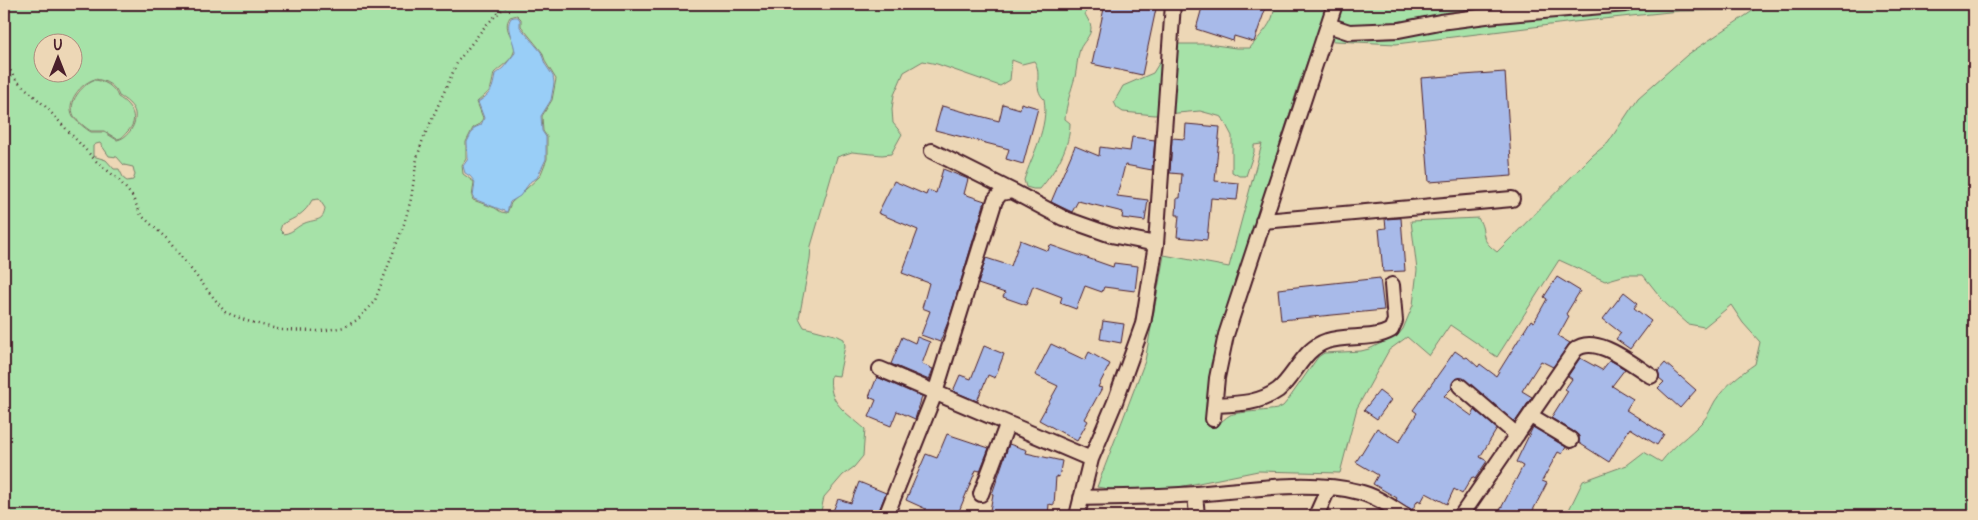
<svg xmlns="http://www.w3.org/2000/svg" width="1978" height="520" viewBox="0 0 1978 520" font-family="Pangolin,sans-serif">
	<rect width="100%" height="100%" fill="#edd7b6"/>
	<filter id="ink" filterUnits="userSpaceOnUse"><feTurbulence type="fractalNoise" baseFrequency=".02" numOctaves="2"/><feDisplacementMap in="SourceGraphic" scale="10" xChannelSelector="R" yChannelSelector="G"/><feConvolveMatrix kernelMatrix="1 2 1 2 8 2 1 2 1" color-interpolation-filters="sRGB"/></filter>
	<g filter="url(#ink)">
		<!-- green -->
		<path fill="#a6e2a8" stroke="#78806a" fill-rule="evenodd" d="M4,4h1085l-4,10c2,4 6,10 6,14 0,8 -8,14 -11,21 -3,9 -3,19 -5,28 -4,14 -9,28 -10,42l5,4c0,24 -14,47 -30,66h-7l-7,-2 -2,-7c8,-25 25,-53 20,-81 -12,-11 -1,-26 -10,-38l-12,3 -10,-4 -2,20 -10,6 -63,-22 -14,-3 -19,11 -10,23 -2,14 1,14 9,11 -11,20 -9,1 -30,-3 -15,5 -26,89 -1,14 -11,58 5,9 34,9 6,3 1,7 -6,30 -8,-1c-4,28 15,37 34,54l-2,27 -9,11 -11,8 -19,22 -4,19h-816zM517,15l4,4v7l21,26 4,11 10,16 -4,21 -10,16 1,15 4,6v22l-7,17 -29,27 -4,10 -6,-1 -6,-4 -22,-8 -1,-3 2,-15 -11,-8 -1,-9 4,-6v-17l7,-14 7,-4 3,-6 -6,-16c15,-13 13,-9 17,-29 6,-6 17,-12 20,-21 3,-13 -13,-22 -4,-35zM42,42h30v30h-30zM95,79c10,1 21,7 24,17 6,3 15,10 16,17 2,11 -7,25 -18,27l-13,-8h-13c-4,-2 -16,-12 -18,-15 -8,-15 8,-34 22,-38zM100,143l9,13 8,1 7,8 9,2 2,8 -2,5 -6,1 -3,-2 -5,-10h-5l-8,-9 -13,-4v-10l3,-2zM319,199l6,9c-1,14 -10,11 -20,15 -8,3 -11,9 -21,11l-4,-4 2,-6c13,-6 23,-10 30,-24z
			M1273,4h701v512h-408l17,-35 44,-16 17,-13 17,10c12,-16 28,-26 42,-41 5,-5 8,-13 12,-20 9,-14 25,-27 40,-37l5,-22 -17,-19 -12,-18 -27,22 -16,-3 -22,-20 -23,-29h-17l-21,6 -46,-21 -62,97 -47,-32 -21,31 -22,-19 -18,13 -32,58 -17,65 -82,-2 -84,17 -19,2h-40l-18,-3 48,-126 19,-106 65,12 33,-123 -8,1v7l-8,24h-7l-7,-4v-36l-10,-19 -22,-6 -45,4 -32,-3 -6,-4 -3,-6 9,-16 30,-13 8,-13 18,-16h29l28,4h14c9,-12 28,-28 23,-44zM1754,10l-67,45 -49,43 -30,45 -15,12 -96,97c-20,-15 -9,-18 -19,-34l-67,3 6,49 -4,35 -10,24 -5,6 -29,14 -8,2 -37,2 -6,4 -30,43 -5,6 -6,3c-9,2 -41,3 -47,6 -11,7 -10,12 -24,9l5,-61 88,-279 16,-44 81,4 178,-22 105,-11z
			M93,80c11,0 22,7 25,17 14,8 22,23 9,35 -4,4 -4,6 -10,7l-13,-8h-13c-4,-2 -16,-12 -17,-15 -7,-14 8,-30 19,-36z"/>
		<!-- water -->
		<path fill="#99cef7" stroke="#7988a5" d="M514,17h4l2,3v7l21,25 4,12 8,12 1,7 -3,17 -10,16 1,15 4,6v22l-9,19 -6,3 -11,15 -10,6 -3,10 -33,-13 -1,-2 2,-15 -5,-6 -5,-3 -2,-7 5,-7 -1,-17 7,-14 7,-3 3,-7 -6,-16c13,-8 15,-13 17,-28l8,-6 12,-15c0,-12 -11,-24 -4,-35z"/>
		<!-- building -->
		<path fill="#a8bae9" stroke="#4a1f2b" d="M1105,4h52l-15,71 -50,-11z
			M1203,4h53l10,3 -12,35 -20,-6 -1,5 -37,-12z
			M1505,72l7,104 -83,6 -8,-104z
			M1021,103l17,5 -15,56 -17,-5 3,-10 -74,-19 7,-24 57,15 4,-17 17,5z
			M1186,124l34,3 -5,54 24,2 -2,17 -26,-2 -4,42 -30,-3 2,-22h-3l1,-17h3l2,-24 -12,-1 2,-35 13,1z
			M1132,137l23,3 -3,30 -27,-5 -8,31 31,4 -3,21 -23,-3 1,-6 -45,-11 -6,11 -21,-10 24,-56 24,10 1,-9 30,4z
			M943,169l25,10 -4,15 21,7 -35,116 -10,25 -19,-7 9,-24 -8,-3 7,-25 -27,-10 16,-43 -40,-17 16,-32 32,14 2,-5 8,3z
			M1401,218l4,53 -22,1 -4,-43 7,-1 -1,-9z
			M1020,240l28,11 2,-6 63,22 1,-4 24,3 -3,25 -31,-4 -2,5 -17,-6 -9,23 -16,-6 2,-6 -29,-11 -7,19 -23,-8 2,-4 -27,-9 8,-26 25,8z
			M1557,277l23,14 -14,23 3,2 -11,20 12,7 -17,24 -12,-6 -19,30 10,6 -17,25 -53,-44 -8,2 -2,8 -8,8 28,20 3,-6 22,19 -17,28 7,4 -12,18 -3,-2 -10,17 -8,-5 -7,15 -21,-11 -5,9 -3,-2 -6,10 -16,-10 1,-2 -24,-14 5,-9 -22,-13 21,-34 22,14 18,-29 -4,-3 42,-59 10,7 2,-1 11,10 2,-3 16,12 35,-56 3,2 13,-23 -3,-2z
			M1380,278l4,32 -103,10 -3,-31z
			M1624,292l14,11 -4,5 17,13 -21,28 -14,-10 5,-6 -18,-14z
			M1103,321l21,3 -3,19 -21,-4z
			M902,337l13,6 2,-6 13,5 -8,22 11,5 -4,11 -38,-16z
			M1051,344l34,16 4,-8 21,12 -12,23 4,1 -17,31 3,2 -11,20 -38,-21 19,-34 -23,-11z
			M984,346l20,8 -9,24 -7,-3 -11,26 -24,-10 7,-16 11,4z
			M1580,358l22,12 8,-10 15,9 -13,17 21,13 -7,11 38,24 -7,11 -27,-17 -21,34 -30,-19v-7l-3,-3 -25,-15 17,-27 -3,-2 7,-10 -4,-3z
			M1665,363l31,27 -16,18 -22,-20 6,-6 -5,-4 -1,-7z
			M877,377l45,20 -7,22 -18,-8 -6,15 -22,-9 7,-17 -7,-3z
			M1379,391l12,9 -14,19 -13,-9z
			M1533,427l33,20 -4,7 -4,-2 -16,29 5,2 -17,33h-33l26,-50 -7,-4z
			M947,434l42,14 -9,23 -4,-1 -19,46h-33l2,-7 -20,-9 20,-46 11,4z
			M1009,444l18,6 -1,3 36,8 -3,16 -3,-1 -2,29 -5,-1 -1,12h-59l4,-22h-1z
			M859,482l27,11 -9,23h-46l7,-17 13,4z"/>
		<g fill="none" stroke-linecap="round" stroke-linejoin="round">
			<defs>
				<path id="minor" d="M1328,25l21,7 50,-2 41,-8 46,-6 140,-12
					M932,151l80,40
					M1263,221l249,-22
					M880,369l211,90
					M1460,386l57,49
					M1215,405c22,-1 44,-1 63,-15 17,-14 26,-42 49,-49 20,-7 45,0 64,-11l4,-9 -3,-36
					M1531,416l40,24
					M1213,419l4,-41 9,-43 109,-331
					M981,494l26,-69
					M1195,494l2,22
					M1081,498c38,-1 77,-1 115,-4 50,-4 113,-15 163,-2 17,4 32,15 47,24
					M886,516l49,-123 60,-193 6,-7 11,-2 51,27 48,17 45,9
					M1077,516l14,-57 24,-57 28,-78 13,-80 17,-240
					M1316,516l13,-29
					M1461,516l114,-166c20,-17 57,14 76,26"/>
			</defs>
			<!-- minor casing -->
			<use href="#minor" stroke="#4a1f2b" stroke-width="18"/>
			<!-- path -->
			<path stroke="#4a1f2b" stroke-width="2.5" stroke-dasharray="1 4" stroke-linecap="butt" d="M4,57l10,21 30,27 52,56 23,19 13,16 9,19 26,24 58,73 22,9 34,9 40,1 24,-4 12,-7 17,-17 30,-79 7,-25 6,-41 6,-19 35,-78 28,-36 22,-21"/>
			<!-- minor -->
			<use href="#minor" stroke="#edd7b6" stroke-width="14"/>
		</g>
	</g>
	<!-- margin -->
	<rect width="1978" height="520" fill="none" stroke="#edd7b6" stroke-width="20"/>
	<rect x="10" y="10" width="1958" height="500" fill="none" stroke="#4a1f2b" stroke-width="2" filter="url(#ink)"/>
	<!-- north arrow -->
	<g transform="translate(58 58)"><circle r="24" fill="#edd7b6" stroke="#ac8d7e"/>
	<path d="M0-4L9 19L0 12L-9 19Z" fill="#4a1f2b"/>
	<text y="-8" font-size="14" font-weight="bold" text-anchor="middle" fill="#4a1f2b">U</text>
	</g>
</svg>
